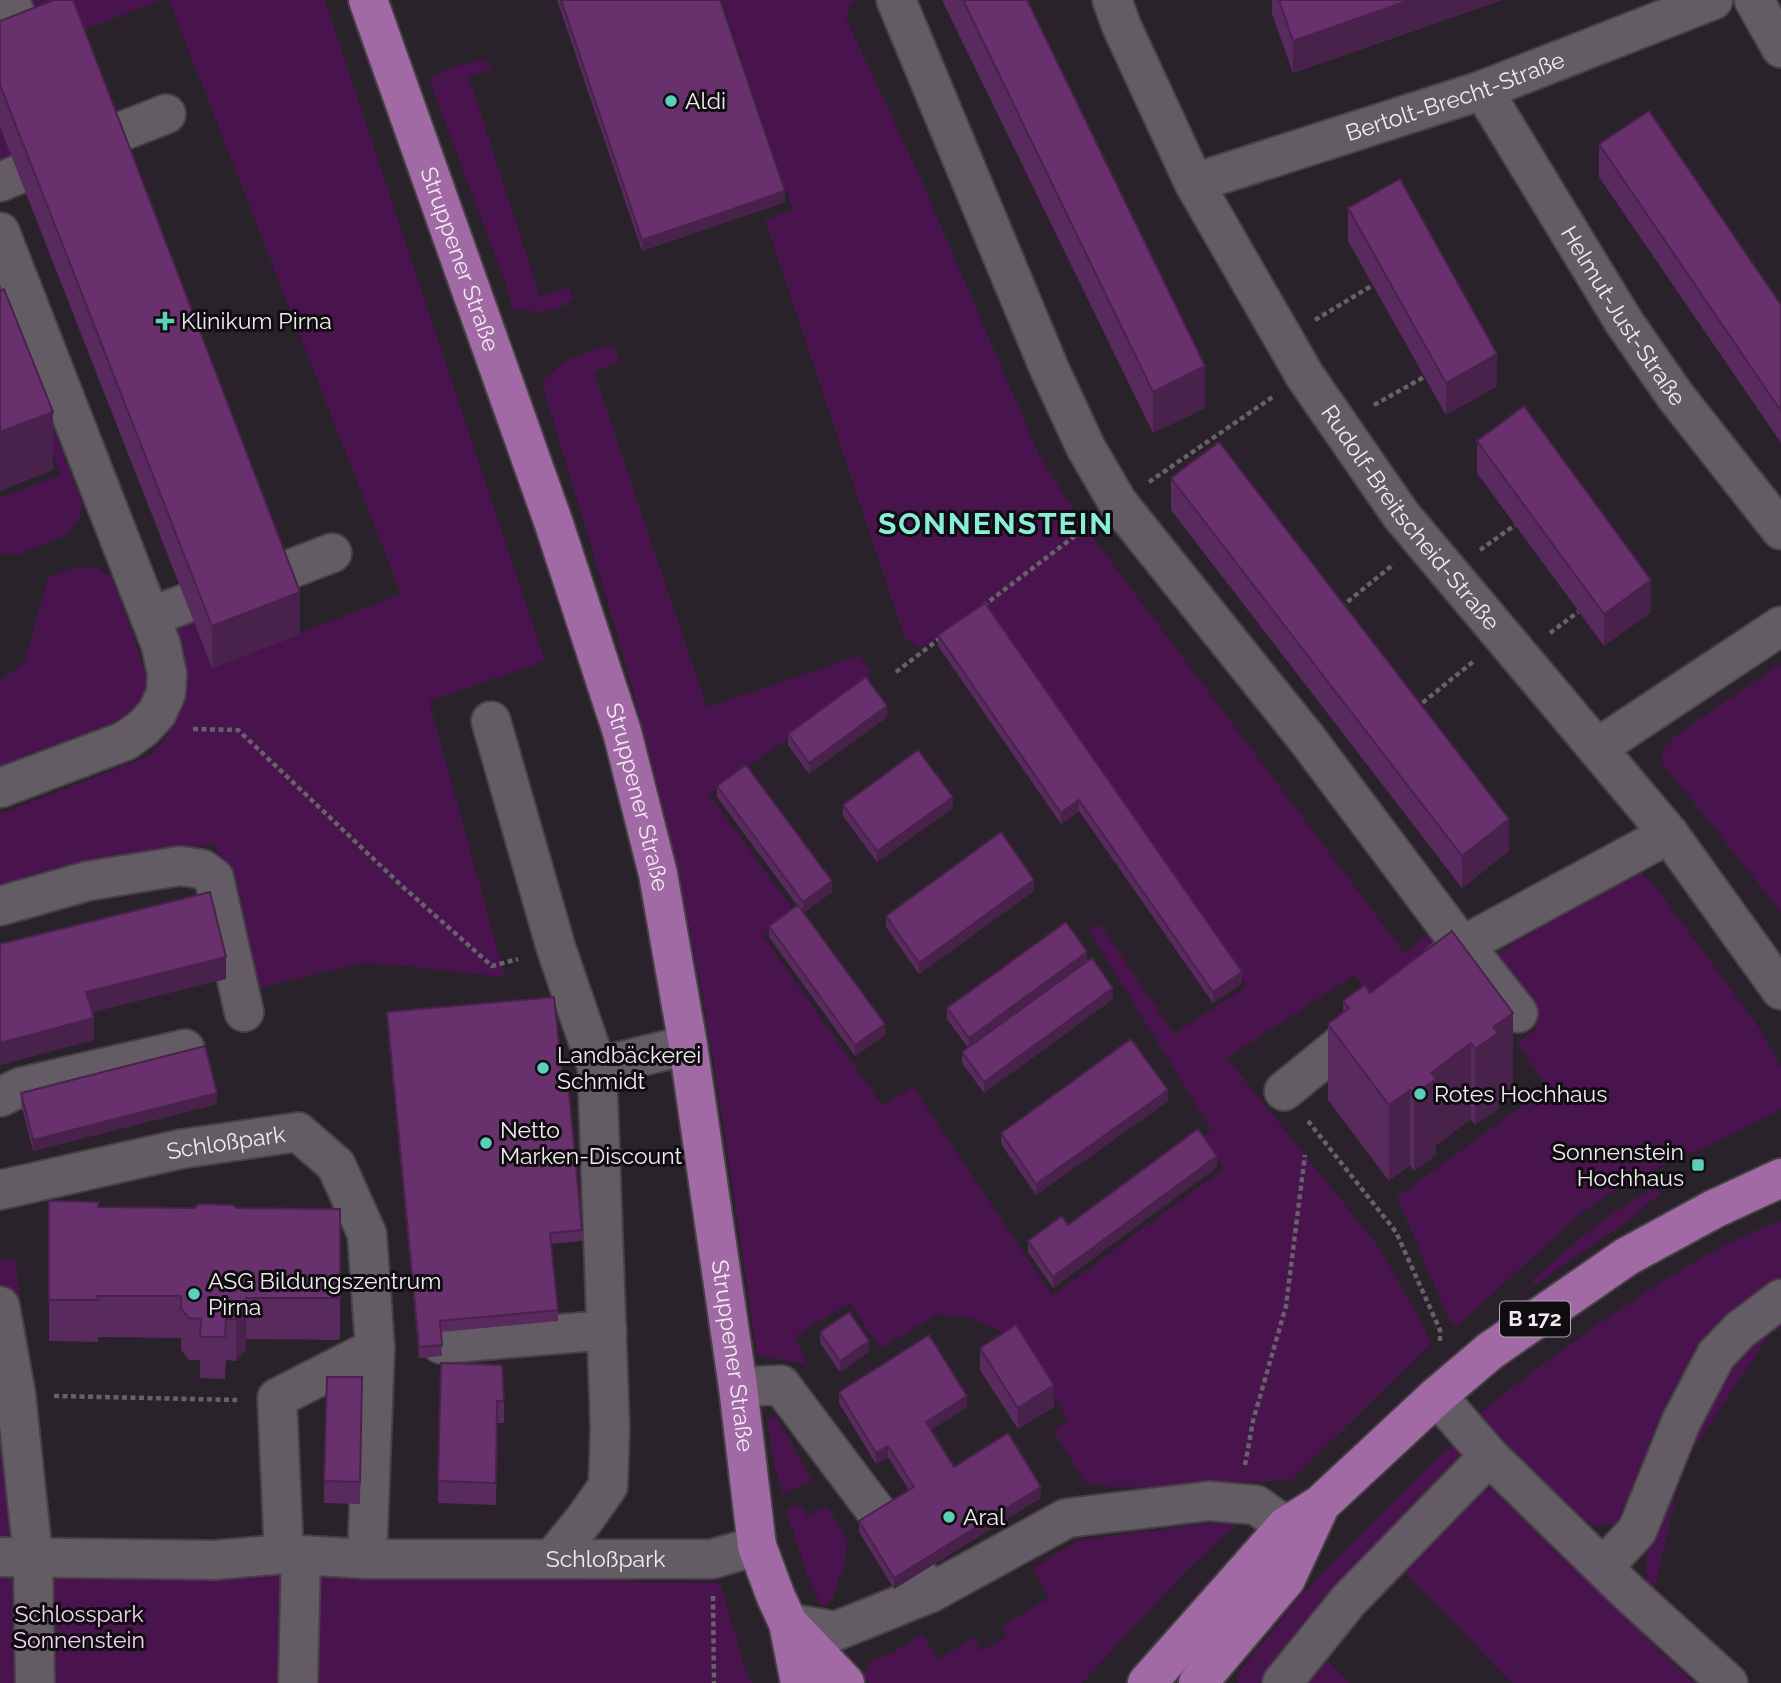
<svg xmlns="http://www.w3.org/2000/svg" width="1781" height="1683" viewBox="0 0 1781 1683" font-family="Raleway,sans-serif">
	<rect width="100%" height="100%" fill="#29222a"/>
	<!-- green -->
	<path fill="#49144e" d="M24,0h137l-119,46z
		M169,0h156l220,661 -116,40 76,276 -140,-15 -107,26 -44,-145 -127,31 -87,24v-84l152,-59 21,-29 10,-31 -9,-56 5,-11 15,-5 18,45 189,-74z
		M722,0h133l-6,7 -3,11 73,157 121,282 41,65 323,431 31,-25 7,9 -66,61 -22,-23 -127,83 151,188 45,79 7,19 -138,136 -139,7h-45l-23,-5 -32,-51 15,-11 -47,-76 -21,-13 -33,-14 -30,-2 -57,33 -30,-45 -55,33 12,29 -50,-10c-23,-158 -44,-317 -77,-474 -36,-169 -89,-333 -138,-498 17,-23 46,-33 73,-37l4,15 -25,11 113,335 153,-52 10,17 -2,10 -159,112 87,120 -33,22 120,170 30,-19 139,209 172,-128 -20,-31 7,-8 -122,-199 12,-5 73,109 73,-48 -133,-198 -128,-182 -65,43 -16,-10 -140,-419 28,-10z
		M480,60l15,7 -26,10 71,220 29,-10 4,11c-17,18 -38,14 -60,11l-7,-25 -77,-205 24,-12z
		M0,126l13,32 -13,4z
		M0,292l82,210 -3,17 -13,16 -50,20 -16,-2v-55l60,-23 -52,-136z
		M74,568h24l13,10 10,23 26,76 -2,22 -13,18 -15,9 -117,46v-91l25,-20 23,-83z
		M1780,664l1,2v246l-120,-151 3,-13 11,-12z
		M1640,872l15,14 104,142 22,39v43l-66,33 -41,16 -62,33 -33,23 -123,112 -9,-12 -50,-118 150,-109 -30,-45 20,-14 -50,-70 135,-81z
		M1657,1187l4,6 -36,30 -90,62 -3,-4c39,-35 78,-71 125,-94z
		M1781,1221v64l-147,225 -18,14 -29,2 -111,-109c46,-39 95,-74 146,-109 50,-33 102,-67 159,-87z
		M0,1260h15l19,136 15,174 671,13 26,89 6,11h-752z
		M1781,1310v18l-11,6 -87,131 -29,126 -8,-8 2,-41 76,-183z
		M776,1415l36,66 -29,12 -9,-27 -7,-46z
		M1450,1446h15l7,10 -202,227h-32l-2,-7 65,-81z
		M1491,1488l203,195h-182l-110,-113 68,-69z
		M801,1505l6,11 20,-10 21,35 -3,19 -13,40 -10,7 -15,-33 -21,-64z
		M1207,1523h31l-54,50 -102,110h-213l-6,-9 6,-6 1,-7 22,-8 31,-19 15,26 36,-23 7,14 25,-14 -4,-11 47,-28 -16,-30 46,-28z
		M1319,1652l31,31h-56z"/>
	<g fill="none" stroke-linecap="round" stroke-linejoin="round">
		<defs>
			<g id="minor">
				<path d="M10,0l19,51"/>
				<path d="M896,0l153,368 37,80 32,55 189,236 155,207 15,15 41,52"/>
				<path id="s1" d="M1112,0l9,25 73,158 111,193 96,139 268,319 112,156"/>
				<path d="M1754,0l27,48"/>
				<path id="s2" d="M1483,90l141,232 52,75 105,133"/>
				<path d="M74,150l92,-36"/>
				<path d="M0,182l19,-8"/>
				<path id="s3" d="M1194,183l289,-93 230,-90"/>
				<path d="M0,232l161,413 6,29 -1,19 -9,20 -14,15 -18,13 -125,47"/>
				<path d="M243,587l89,-34"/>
				<path d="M150,617l37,-14"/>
				<path d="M491,721l65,227 41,119 13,361 -2,58 -24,34 -31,38"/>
				<path d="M1597,748l184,-122"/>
				<path d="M0,906l88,-25 92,-15 22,3 12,9 30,134"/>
				<path d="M1442,962l20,-16 207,-112"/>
				<path d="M597,1067l91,-22"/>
				<path d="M1284,1091l85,-69"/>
				<path d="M0,1097l21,-10 164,-38"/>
				<path id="s4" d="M0,1190l181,-41 117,-17 38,33 31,69 8,114 -8,211"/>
				<path d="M0,1306l16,89 17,161 2,127"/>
				<path d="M441,1344l166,-14"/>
				<path d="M738,1387l43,-2 100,133"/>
				<path d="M1437,1396l52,60 140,137 99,90"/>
				<path d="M284,1554l-7,-156 98,-50"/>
				<path id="s5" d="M0,1557l215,3 69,-6 83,5h345l45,-13"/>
				<path d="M1603,1567l34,-36 44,-109 35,-67 24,-25 41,-31"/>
				<path d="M918,1575l12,18 137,-75 142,-17 47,4 30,21"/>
				<path d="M788,1623l48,8 94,-38"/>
				<path d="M298,1683l3,-128"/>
				<path d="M1282,1683l67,-83 140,-144"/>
			</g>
			<g id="major">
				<path id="s6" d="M368,0l186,524 68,208 36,142 30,171 50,342 19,159 19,51 12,26 12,60"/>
				<path d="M788,1623l57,60"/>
				<path d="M1147,1683l139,-157 35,-22 116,-108 53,-45 136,-94 88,-48 67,-31"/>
				<path d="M1198,1683l88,-104 34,-73"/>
			</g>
		</defs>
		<!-- minor casing -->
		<use href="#minor" stroke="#474147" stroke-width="42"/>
		<!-- major casing -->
		<use href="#major" stroke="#474147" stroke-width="42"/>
		<!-- path -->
		<path stroke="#676168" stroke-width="4.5" stroke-dasharray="5 3.5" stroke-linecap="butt" d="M1315,320l58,-35
			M1374,405l50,-28
			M1149,482l125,-86
			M1480,550l35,-25
			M983,606l105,-80
			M1341,607l53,-43
			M1550,633l28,-21
			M896,672l47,-36
			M1416,708l58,-47
			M193,729l45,1 165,157 89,79 26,-7
			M1308,1121l88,111 44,98v12
			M54,1396l183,4
			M1245,1465l8,-44 33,-115 19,-151
			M713,1596l1,87"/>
		<!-- minor -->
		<use href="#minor" stroke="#645c65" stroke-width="38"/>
		<!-- major -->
		<use href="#major" stroke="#a16aa5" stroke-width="38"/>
	</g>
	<!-- wall -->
	<path fill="#592a5e" d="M557,0h163l65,202 -143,49z
		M942,0h85l178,408 -52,25z
		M1272,0h230l-209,73 -21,-59z
		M0,21l300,613 -88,34 -212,-541z
		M1599,144l182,161v138l-182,-266z
		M1348,208l149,178 -51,29 -98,-174z
		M1477,441l174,171 -47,34 -127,-173z
		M1171,478l338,373 -47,37 -291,-378z
		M938,635l304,348 -29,20 -134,-192 -18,13 -123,-178z
		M887,717l-78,57 -21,-29v-11z
		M717,786l115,106 -29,21 82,122 -30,21 -86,-119v-11l28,-21 -80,-108z
		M843,805l110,3 -76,54 -34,-46z
		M1034,891l-115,83 -33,-47v-11z
		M1452,931l61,157 -15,12v9l-23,16 -4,-6 -35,26v10l-22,16 -4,-6 -21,16 -61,-81v-76l15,-11v-12l27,-8z
		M1087,961l26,38 -129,94 -22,-30v-11l6,-4 -21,-29v-11z
		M387,1012l175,60 20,158v11l-31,3 7,66v11l-117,11 1,24 -23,2 -32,-335z
		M21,1093l196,11 -184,47 -12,-47z
		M1168,1101l-132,94 -35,-51v-11z
		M1217,1167l-164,121 -25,-36v-11z
		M49,1201l50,6 241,2v131l-94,-1v11l-10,11 -10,-1 -1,19 -25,-1v-18h-11l-8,-10v-12l-83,-1v5l-49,-1z
		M820,1332l49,20 -29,20 -20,-29z
		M980,1348l74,59 -36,22 -38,-59z
		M441,1363l63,38v22h-7l-1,82 -58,-2z
		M839,1392l128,15 -36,23 23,37 87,31 -147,91 -35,-57v-11l50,-31 -21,-33 -12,7 -37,-61z
		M362,1399l-2,105 -36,-1v-22z"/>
	<!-- shaded-wall -->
	<path fill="#49224c" d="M1410,0h92l-209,73v-32z
		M785,191v11l-143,49v-11z
		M1497,354v32l-51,29v-32z
		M1205,366v42l-52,25v-41z
		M53,412v58l-53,21v-59z
		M1651,580v32l-47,34v-32z
		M300,592v42l-88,34v-42z
		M887,706v11l-78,57v-11z
		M953,797v11l-76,54v-11z
		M1079,800v11l-18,13v-11z
		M1509,819v32l-47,37v-32z
		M1034,880v11l-115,83v-11z
		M832,881v11l-29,21v-11z
		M1087,952v11l-118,86v-11z
		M226,957v22l-140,35v-22z
		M1242,972v11l-29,20v-11z
		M1113,988v11l-129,94v-11z
		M1513,1013v75l-15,12v9l-23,16v-76l18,-22z
		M94,1018v22l-94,25v-22z
		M885,1024v11l-30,21v-11z
		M1471,1043v76l-35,26v10l-22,16v-76l17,-22z
		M1168,1090v11l-132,94v-11z
		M1410,1090v75l-21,16v-76z
		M217,1093v11l-184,47v-11z
		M1217,1156v11l-164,121v-11z
		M246,1309v41l-10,11v-42z
		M869,1341v11l-29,20v-11z
		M1054,1385v22l-36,22v-21z
		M967,1396v11l-41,26v-11z
		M888,1446v11l-12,7v-11z
		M1041,1487v11l-147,91v-11z"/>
	<!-- building -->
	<path fill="#68316d" stroke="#49224c" stroke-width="2" d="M54,0h19l227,592 -88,34 -212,-541v-64z
		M561,0h159l65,191 -143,49z
		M963,0h64l178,366 -52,26z
		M1279,0h131l-117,41z
		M1649,111l132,194v106l-182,-267z
		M1400,179l97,175 -51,29 -98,-175z
		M4,289l49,123 -53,20v-141z
		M1524,406l127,174 -47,34 -127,-173z
		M1219,442l290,377 -47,37 -291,-378z
		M985,603l257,369 -29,20 -134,-192 -18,13 -123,-178z
		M866,677l21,29 -78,57 -21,-29z
		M918,750l35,47 -76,54 -34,-46z
		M746,765l86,116 -29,21 -86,-116z
		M1001,832l33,48 -115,83 -33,-47z
		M210,892l16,65 -140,35 8,26 -94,25v-99z
		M798,905l87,119 -30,21 -86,-119z
		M1066,922l21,30 -118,86 -22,-30z
		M1452,931l61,82 -20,14 5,6 -23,16 -4,-6 -40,30 5,6 -22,16 -4,-5 -21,15 -61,-81 21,-16 -6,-7 22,-16 5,8z
		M1092,958l21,30 -129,94 -22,-30z
		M554,997l8,75h5l15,158 -32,3 8,77 -118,11 2,24 -23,2 -32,-335z
		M1131,1039l37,51 -132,94 -35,-51z
		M205,1046l12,47 -184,47 -12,-47z
		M1198,1129l19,27 -164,121 -25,-36 34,-25 6,9z
		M49,1201l50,1 -1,5 96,1 5,-4 34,1 4,3 103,1v89h-94v11l-10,10h-10l-1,18h-25l1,-18 -12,-1 -8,-10v-12h-84l1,4h-49z
		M849,1312l20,29 -29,20 -20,-29z
		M1016,1325l38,60 -36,23 -38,-60z
		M929,1335l38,61 -41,26 28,45 54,-34 33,54 -147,91 -35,-57 55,-34 -26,-41 -12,7 -37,-61z
		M441,1363l61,2 2,36h-7l-1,82 -58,-2z
		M327,1377h35l-2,105 -36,-1z"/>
	<!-- markers -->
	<g fill="#5cceba" stroke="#100d10" stroke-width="2.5">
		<circle cx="671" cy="101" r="7"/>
		<path d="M161.5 310.5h7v7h7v7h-7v7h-7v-7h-7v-7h7z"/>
		<circle cx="543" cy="1068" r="7"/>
		<circle cx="1420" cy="1094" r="7"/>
		<circle cx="486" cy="1143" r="7"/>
		<rect x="1691" y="1158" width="14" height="14" rx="3.5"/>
		<circle cx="194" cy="1294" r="7"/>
		<circle cx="949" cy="1517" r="7"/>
	</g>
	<g text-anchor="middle" stroke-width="6" stroke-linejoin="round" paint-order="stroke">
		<!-- shield labels -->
		<rect fill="#100d10" stroke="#ada8ad" stroke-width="2" x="1500" y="1301.5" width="70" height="35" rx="5"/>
		<g font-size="21" font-weight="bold" fill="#f0ebf0">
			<text x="1535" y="1326">B 172</text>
		</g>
		<!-- street labels -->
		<g font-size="23" fill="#f0ebf0" stroke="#100d10">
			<text dy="8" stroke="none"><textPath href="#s3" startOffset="275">Bertolt-Brecht-Straße</textPath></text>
			<text dy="8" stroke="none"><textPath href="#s6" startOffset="275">Struppener Straße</textPath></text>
			<text dy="8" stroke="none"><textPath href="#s2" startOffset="266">Helmut-Just-Straße</textPath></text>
			<text dy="8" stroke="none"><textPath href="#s1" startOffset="600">Rudolf-Breitscheid-Straße</textPath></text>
			<text dy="8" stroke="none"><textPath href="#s6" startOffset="842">Struppener Straße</textPath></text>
			<text dy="8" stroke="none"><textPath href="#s4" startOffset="231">Schloßpark</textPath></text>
			<text dy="8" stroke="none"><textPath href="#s6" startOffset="1409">Struppener Straße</textPath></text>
			<text dy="8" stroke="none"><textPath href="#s5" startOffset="606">Schloßpark</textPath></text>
		</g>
		<!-- poi labels -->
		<g font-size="23" fill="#f0ebf0" stroke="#100d10" text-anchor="start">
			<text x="685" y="109">Aldi</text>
			<text x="181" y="329">Klinikum Pirna</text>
			<text x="557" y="1063">Landbäckerei<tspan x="557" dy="26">Schmidt</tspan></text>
			<text x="1434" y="1102">Rotes Hochhaus</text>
			<text x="500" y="1138">Netto<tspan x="500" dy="26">Marken-Discount</tspan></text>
			<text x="1684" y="1160" text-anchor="end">Sonnenstein<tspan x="1684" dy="26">Hochhaus</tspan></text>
			<text x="208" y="1289">ASG Bildungszentrum<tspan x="208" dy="26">Pirna</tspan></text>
			<text x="963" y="1525">Aral</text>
		</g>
		<!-- park labels -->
		<g font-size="23" fill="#f3d2f5" stroke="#100d10">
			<text x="79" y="1622">Schlosspark<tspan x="79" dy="26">Sonnenstein</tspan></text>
		</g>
		<!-- district labels -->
		<g font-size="30" font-weight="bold" letter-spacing="2" fill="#88eeda" stroke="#100d10">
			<text x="996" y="534">SONNENSTEIN</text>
		</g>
	</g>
</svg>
